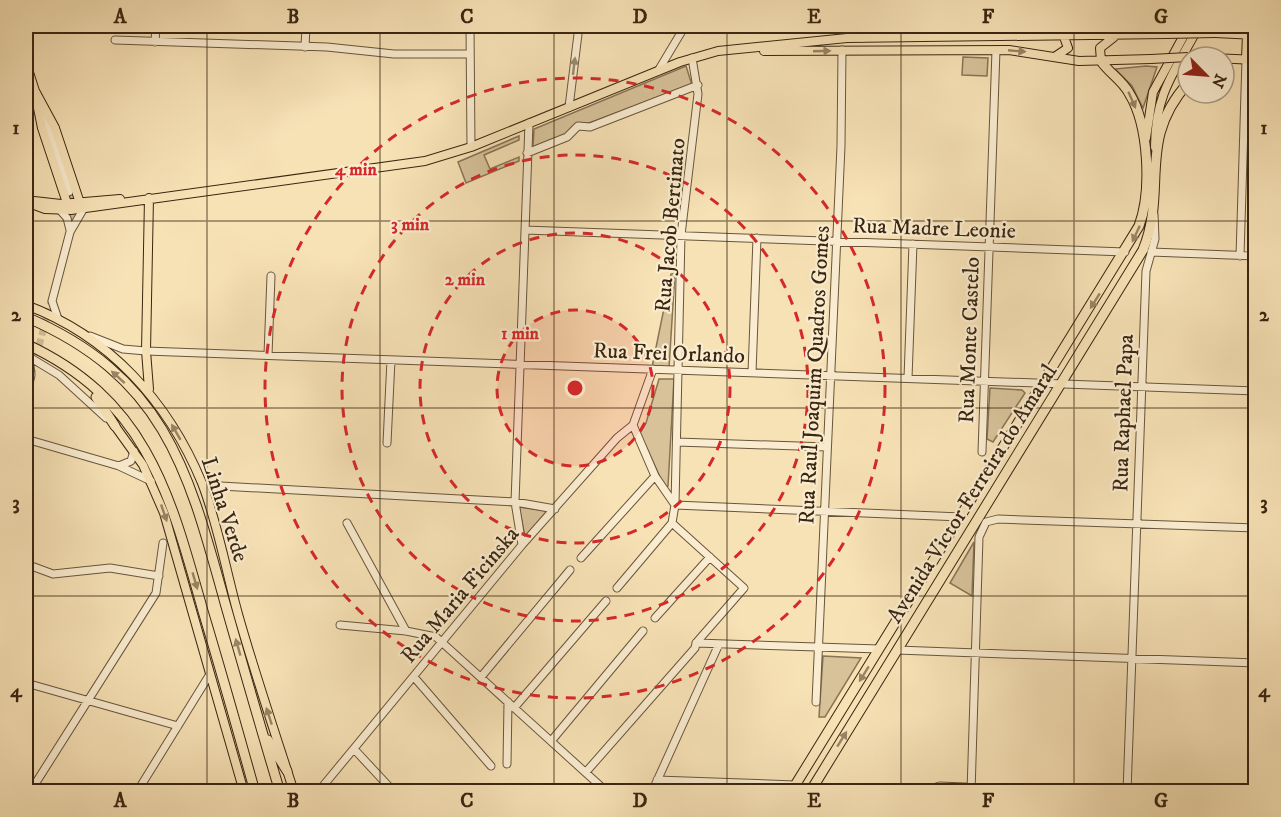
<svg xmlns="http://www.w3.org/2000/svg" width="1281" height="817" viewBox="0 0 1281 817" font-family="'IM FELL DW Pica',serif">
	<rect width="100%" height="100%" fill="#f7e2b6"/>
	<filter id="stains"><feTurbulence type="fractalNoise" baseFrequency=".00333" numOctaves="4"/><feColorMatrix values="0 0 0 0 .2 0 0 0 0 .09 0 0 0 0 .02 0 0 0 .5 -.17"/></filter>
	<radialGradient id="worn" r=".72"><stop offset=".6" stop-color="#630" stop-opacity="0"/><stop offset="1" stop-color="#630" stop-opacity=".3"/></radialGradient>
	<!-- green -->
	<path fill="#d7c29a" stroke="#887456" stroke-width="1.5" d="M963,57l25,1 -1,18 -25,-1z
		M686,66l6,19 -103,38h-12l-10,11 -34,13 1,-18z
		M1146,66l11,1 -14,41 -11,-22 -17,-17z
		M519,136v4l-35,15 6,14 29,-12v4l-53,22 -8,-21z
		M675,273l-6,95 -17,-1 19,-93z
		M659,379h15l-6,107 -3,2 -25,-55 6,-10z
		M990,388l32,2 3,3 -32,49 -6,-3z
		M519,507l28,4 -22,26z
		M974,542l-2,54 -22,-13z
		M823,656l38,2 -36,59h-6z"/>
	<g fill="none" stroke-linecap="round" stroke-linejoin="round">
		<!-- minor-tunnel -->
		<path stroke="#d1bc95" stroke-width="7" stroke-dasharray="7 3.5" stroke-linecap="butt" d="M69,192l4,19 -4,20
			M31,376l21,-79"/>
		<defs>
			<path id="minor" d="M470,26l1,121
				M844,26l18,12
				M996,36l6,-10
				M115,40l212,7 67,7h76
				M155,42l1,-16
				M305,47l1,-21
				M692,58l6,36 -17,141 -6,270 286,12
				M658,71l27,-45
				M569,107l10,-81
				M42,110l27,82
				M527,153l40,-16 11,-11 12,1 108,-42
				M60,210l7,8 3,12
				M525,230l600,22
				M1151,252l105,4
				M1240,256l6,-197
				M58,319l-6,-18 18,-69 14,-24
				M90,336l33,13 23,2 1110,40
				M26,355l33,20 47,43
				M268,355l3,-79
				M752,373l5,-135
				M908,378l5,-134
				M26,398l5,-23 -2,-18
				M26,439l93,27 32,15
				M677,442l150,5
				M387,443l4,-83
				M982,452l14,-402
				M119,466l12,-5 3,-10
				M203,485l312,17 40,7
				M347,523l59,108
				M522,545l-7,-43 14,-379
				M581,558l74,-82
				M26,564l27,10 57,-6 49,8
				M617,588l55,-65
				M655,618l55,-61
				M340,625l66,6 30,6 171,155
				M696,643l183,6
				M897,650l359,13
				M414,677l77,89
				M481,677l89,-107
				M26,683l152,43
				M816,702l25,-556 1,-96
				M514,708l92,-107
				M552,740l91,-109
				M354,749l40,43
				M507,764l1,-62
				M586,772l109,-124 1,-5 48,-55 -72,-65 3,-18 -20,-29 -22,-51 20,-56
				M657,780l138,5 20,7
				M30,792l126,-199 7,-50
				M137,792l73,-118
				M318,792l204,-247 95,-107 16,-13
				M652,792l67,-148
				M917,792l23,-6 146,6
				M971,792l8,-255 7,-15 12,-3 258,9
				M1127,792l19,-521 9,-32 -1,-25"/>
			<path id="major" d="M1215,33l41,2
				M764,51l245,-1 70,11 72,-2
				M1056,56l12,-8 -4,-11
				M1192,57l64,3
				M1246,59l1,-25
				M1101,61l-1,-13 14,-11
				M26,63l9,28 20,37 25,75
				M36,98l6,30 25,75
				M1146,138l7,-46 36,-66
				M1155,147c0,-54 20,-76 44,-121
				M34,201l27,3 59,-5
				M26,202l19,7 26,1 354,-49 46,-14 209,-85 38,-11 129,-13 319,-4
				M26,305c83,31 142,96 176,178 16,41 24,88 36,131 17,60 37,119 56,178
				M149,389l-3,-38 3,-153
				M115,426l28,39 21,48 80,279"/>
			<path id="highway" d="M1215,57h1
				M26,317c139,60 162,152 199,286 18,63 36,126 55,189
				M26,344c121,56 144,150 177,267 18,60 35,120 52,181
				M96,397l19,29
				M268,740l19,31
				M791,792l348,-566c13,-35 10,-101 -10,-133 -7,-13 -20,-20 -28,-32
				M810,792l333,-542c25,-61 -7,-109 45,-167"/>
		</defs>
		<!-- minor casing -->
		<use href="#minor" stroke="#68553a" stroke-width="9"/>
		<!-- major casing -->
		<use href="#major" stroke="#392611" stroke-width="10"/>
		<!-- highway casing -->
		<use href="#highway" stroke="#392611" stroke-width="11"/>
		<!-- minor -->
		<use href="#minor" stroke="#faecd0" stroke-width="7"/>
		<!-- major -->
		<use href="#major" stroke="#f7e2b6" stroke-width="8"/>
		<!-- highway -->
		<use href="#highway" stroke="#f7e2b6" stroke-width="9"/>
		<defs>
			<path id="major-bridge" d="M1166,34l49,-1
				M1151,59l37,-2"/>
		</defs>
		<!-- major-bridge casing -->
		<use href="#major-bridge" stroke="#392611" stroke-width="10" stroke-linecap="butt"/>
		<!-- major-bridge -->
		<use href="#major-bridge" stroke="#f7e2b6" stroke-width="8"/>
	</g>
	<!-- one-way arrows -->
	<defs><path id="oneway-solid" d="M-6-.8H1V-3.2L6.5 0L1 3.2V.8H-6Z" transform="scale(1.5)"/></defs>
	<g fill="#988464">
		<use href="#oneway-solid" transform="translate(822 51) rotate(-2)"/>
		<use href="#oneway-solid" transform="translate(1017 51) rotate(5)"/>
		<use href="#oneway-solid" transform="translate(1132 100) rotate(66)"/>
		<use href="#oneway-solid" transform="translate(1136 234) rotate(115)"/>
		<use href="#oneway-solid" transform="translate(1095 301) rotate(122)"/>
		<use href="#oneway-solid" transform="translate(118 377) rotate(-138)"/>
		<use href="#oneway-solid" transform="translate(176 432) rotate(-120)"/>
		<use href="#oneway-solid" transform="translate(164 513) rotate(71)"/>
		<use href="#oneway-solid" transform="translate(195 581) rotate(74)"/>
		<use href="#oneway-solid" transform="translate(238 647) rotate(-106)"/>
		<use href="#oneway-solid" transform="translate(864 674) rotate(122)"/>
		<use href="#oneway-solid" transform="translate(269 716) rotate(-108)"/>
		<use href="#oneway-solid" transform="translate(842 739) rotate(-58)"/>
	</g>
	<use fill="#9a8970" href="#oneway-solid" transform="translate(574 66) rotate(-83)"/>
	<!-- grid -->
	<path fill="none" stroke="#392611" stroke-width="1.5" stroke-opacity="0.55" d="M207,26v766M380,26v766M554,26v766M727,26v766M901,26v766M1074,26v766M26,221h1230M26,408h1230M26,596h1230"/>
	<!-- distance rings -->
	<circle cx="575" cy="388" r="78" fill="#d62828" fill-opacity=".12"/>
	<g fill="none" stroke="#d62828" stroke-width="3" stroke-dasharray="10 8">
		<circle cx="575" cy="388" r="78"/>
		<circle cx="575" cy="388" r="155"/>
		<circle cx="575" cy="388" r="233"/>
		<circle cx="575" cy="388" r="310"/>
	</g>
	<g text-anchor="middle" stroke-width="4.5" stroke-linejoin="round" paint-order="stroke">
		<!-- street labels -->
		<g font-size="22" fill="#392611" stroke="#faecd0">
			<text transform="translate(669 225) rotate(-85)" y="8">Rua Jacob Bertinato</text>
			<text transform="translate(934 227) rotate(2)" y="8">Rua Madre Leonie</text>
			<text transform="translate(968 340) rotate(-88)" y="8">Rua Monte Castelo</text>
			<text transform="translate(669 352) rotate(2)" y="8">Rua Frei Orlando</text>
			<text transform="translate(813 375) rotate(-87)" y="8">Rua Raul Joaquim Quadros Gomes</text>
			<text transform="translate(1122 413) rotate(-88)" y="8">Rua Raphael Papa</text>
			<text transform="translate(971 493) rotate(-58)" y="8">Avenida Victor Ferreira do Amaral</text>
			<text transform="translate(226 509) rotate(72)" y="8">Linha Verde</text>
			<text transform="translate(459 594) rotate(-50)" y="8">Rua Maria Ficinska</text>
		</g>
	</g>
	<circle cx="575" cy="388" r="9" fill="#d62828" stroke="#faecd0" stroke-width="3"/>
	<g font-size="18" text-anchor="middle" font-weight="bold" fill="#d62828" stroke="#faecd0" stroke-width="4.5" stroke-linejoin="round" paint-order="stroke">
		<text x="356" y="175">4 min</text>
		<text x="410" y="230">3 min</text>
		<text x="465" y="285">2 min</text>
		<text x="520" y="339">1 min</text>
	</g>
	<!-- margin -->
	<rect width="1281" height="817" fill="none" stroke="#f7e2b6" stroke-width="66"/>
	<!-- north arrow -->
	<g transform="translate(1206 75) rotate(115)"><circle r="28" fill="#faecd0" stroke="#ad9d84" stroke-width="1.5"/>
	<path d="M0-4.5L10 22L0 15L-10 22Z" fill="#8f2418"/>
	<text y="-9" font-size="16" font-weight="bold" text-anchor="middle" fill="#392611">N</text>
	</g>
	<rect x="33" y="33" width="1215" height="751" fill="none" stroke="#392611" stroke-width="2"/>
	<g font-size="20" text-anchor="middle" font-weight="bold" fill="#392611">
		<text x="120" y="23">A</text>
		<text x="293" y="23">B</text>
		<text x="467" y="23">C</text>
		<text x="640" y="23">D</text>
		<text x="814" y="23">E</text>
		<text x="988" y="23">F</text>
		<text x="1161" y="23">G</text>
		<text x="16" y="134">1</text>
		<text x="1264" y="134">1</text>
		<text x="16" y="321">2</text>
		<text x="1264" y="321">2</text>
		<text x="16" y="509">3</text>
		<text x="1264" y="509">3</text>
		<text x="16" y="697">4</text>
		<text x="1264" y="697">4</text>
		<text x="120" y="807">A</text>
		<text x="293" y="807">B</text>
		<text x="467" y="807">C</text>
		<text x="640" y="807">D</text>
		<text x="814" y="807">E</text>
		<text x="988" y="807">F</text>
		<text x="1161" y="807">G</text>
	</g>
	<rect width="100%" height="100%" filter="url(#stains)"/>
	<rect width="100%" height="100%" fill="url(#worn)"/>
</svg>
